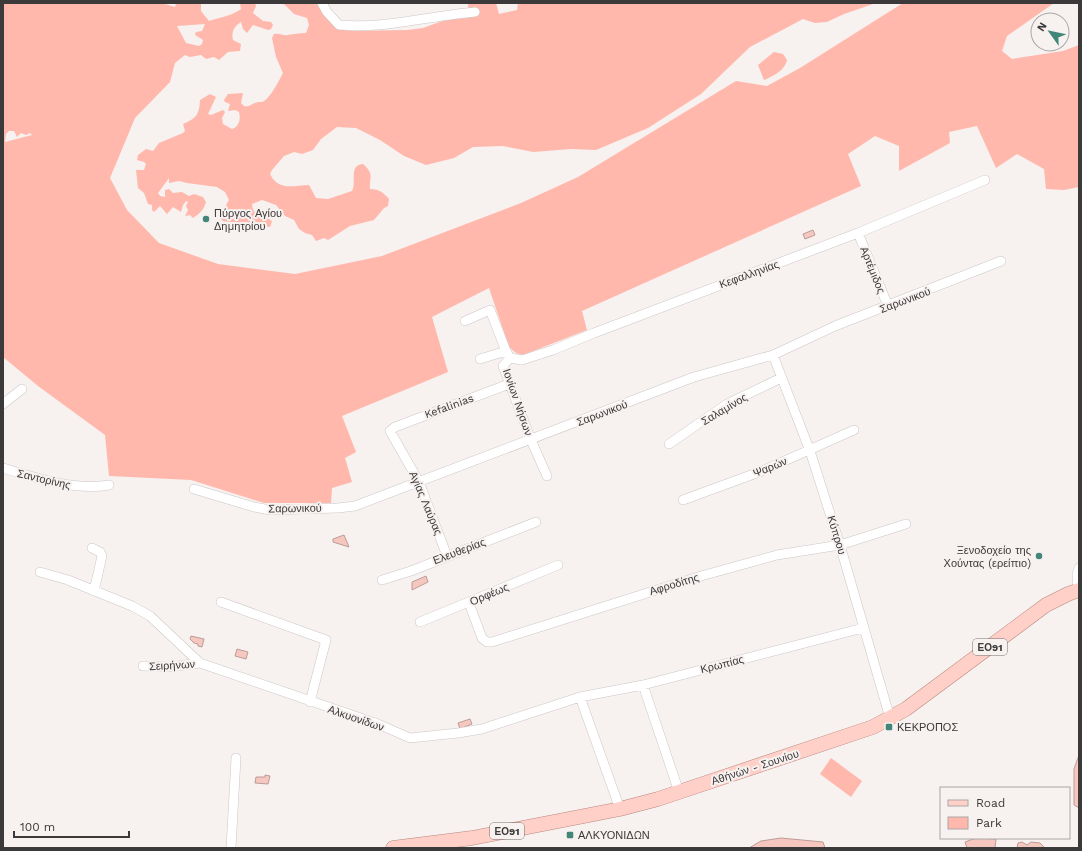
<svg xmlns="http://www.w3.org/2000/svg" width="1082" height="851" viewBox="0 0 1082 851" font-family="'Work Sans',sans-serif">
	<rect width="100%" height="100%" fill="#f7f1f0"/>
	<!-- green -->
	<path fill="#ffb8ab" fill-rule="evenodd" d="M3,3h159l13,4 1,-4h25v8l8,10c9,-3 25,-6 32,-12l-1,-6h15l1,3 -3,7 10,8 8,1 2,3 -2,4 -3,1 -15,-5 -6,8 -4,-4 -2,-7c-7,4 -10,11 -8,18l8,4 -1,7 -12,1 -9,8 -5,-3 -8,2 -5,-4 -11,2 -5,-2 -10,8 -5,19 -35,36 -25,60 17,32 32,33 59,21 77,10 87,-18 139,-53 57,-26 158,-96 31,5 33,-18 103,-65h151l-47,33 -5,15 10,8 51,-8 16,-6v142l-15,3 -18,-1 -2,-20 -27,-15 -21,14 -19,-42 -28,6 1,11 -51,28v-25l-24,-10 -27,18 13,32 -279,125 5,19 -64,25 -7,-2 -7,-6 -20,-59 -57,29 16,55 -106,44 14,36 -11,6 7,24 -20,6 -1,15h-67l-73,-23 -82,-4 -4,-41 -67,-49 -35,-29zM205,24l-3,7 -6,1 -1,3 8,5 -1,4 -3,2 -13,-3 -9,-17zM9,131h5l3,6 4,-4 5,2 4,-2 2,2 -27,7 1,-8z
		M283,3h35l2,6 23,21 11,1 54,-1 15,-2 25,-9 21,-1 -1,-15h28l3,11 18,-4 1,-7h358l-32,11 -17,8 -12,1 -12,-4 -53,28 -49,47 -53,34 -52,22 -25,-1 -38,3 -30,-6 -30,1 -19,11 -28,7 -22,-9 -24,-16 -24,-12 -19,-1 -16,12 -8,11 -11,4 -8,-2 -10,4 -12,14 -2,4c9,18 24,11 39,11l7,13 12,1 24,-8c5,-8 -4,-26 11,-27 12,11 6,12 7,25 9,0 14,4 19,10l-1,7 -4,2 -10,12 -24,6 -22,14 -4,-2 -8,3 -4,-6 -7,-2 -6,-4 -5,-9 -9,-4 -9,-11 -14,-5 -10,4c0,12 12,11 20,17l-2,6 -47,-6 -3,-3 3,-4 6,-3 -3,-6 3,-5 -4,-8 -8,-5 -30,-4 -8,-2 -10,2v-5l-11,15 2,3 5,1v-7l4,-1 4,4 9,-1 7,4 5,-2 9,3 3,5c-2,8 -7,12 -13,16l-3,-3 -5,1 3,-6 -2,-4 2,-4 -2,-1 -3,4 -2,7 -8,-5 -6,7 -7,-8 -6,6 -2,-2v-5l-4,-1 -4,-11 -6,-5 -2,-18h8l2,-6 -2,-2 -7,-2 1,-5 8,-6 7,2 6,-8 24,-10 2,-2 -2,-7c13,-6 16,-8 17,-24l10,-6 6,3 -8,17 3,1 12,-5 2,2 -3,6 1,6 9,5c7,-2 9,-10 7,-17l-4,-2 -7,1 2,-7 -5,-2 -1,-2 4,-6 15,-1 -2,10 3,3c5,1 6,-1 11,-3 3,-2 7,0 9,-2 6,-3 16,-22 19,-28l-7,-16 -4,-19 2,-4c6,-1 9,2 14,1 6,-1 11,-2 18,-2l3,-8 -2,-7 -13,-4z
		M774,52l9,2 4,6c-2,10 -13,16 -23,20l-6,-15z
		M831,758l31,23 -11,16 -31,-23z"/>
	<!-- water -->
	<path fill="#f5c7bf" stroke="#bd9c97" d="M813,230l2,5 -10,4 -2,-5z
		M344,535l5,12 -16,-5v-3z
		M426,576l2,6 -16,8v-8z
		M191,636l13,3 -2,8 -4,-1v-2l-4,-1 -4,-4z
		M237,649l11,3 -2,7 -11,-3z
		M470,719l2,5 -12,5 -2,-6z
		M1079,755v53l-5,-3v-36z
		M265,775l5,1 -2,8 -13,-1 1,-6h9z
		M781,838l42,4 2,6h-76l12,-7z
		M976,838l20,1 -1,9h-28l-2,-6z
		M1022,842l5,3 4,-3 9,1 5,5h-28l1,-5z"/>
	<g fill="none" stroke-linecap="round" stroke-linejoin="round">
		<defs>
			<path id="street" d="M322,3l5,9 12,13c46,4 90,-9 136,-13
				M858,233l30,73
				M465,321l25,-11 16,41 4,7
				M773,355l37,96 30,94 50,173
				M510,358l12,2 31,-10 41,-17 264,-100 127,-53
				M510,358l-7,8 28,74 16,36
				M480,359l26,-8
				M3,404l19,-15
				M669,444l58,-40 54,-26
				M3,468c32,10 73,23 106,17
				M194,489l60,18 16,3 68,-2 17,-2 339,-129 79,-22 62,-29 166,-65
				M683,500l79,-29 92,-41
				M92,548l8,4 2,4 -8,35
				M447,556l-28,-74 -29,-51 5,-4 114,-43
				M40,572l28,8 64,26 18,10 50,47 178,61 32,14 48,-5 24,-4 98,-32 63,-12 220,-57
				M382,580l29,-9 125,-49
				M1078,590l-1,-16 2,-6
				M221,602l105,38 -16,62
				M469,603l13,35 5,4h5l209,-66 76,-21 63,-10 66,-21
				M420,622l138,-57
				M143,666l26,1 31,-4
				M643,685l36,107
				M580,697l40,112
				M231,848l5,-90"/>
			<path id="primary" d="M393,848l79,-10 148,-29 38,-10 215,-72 33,-18 140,-104 22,-11 11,-4"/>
		</defs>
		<!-- street casing -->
		<use href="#street" stroke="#ccc7c6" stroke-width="10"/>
		<!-- primary casing -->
		<use href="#primary" stroke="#ba867d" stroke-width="15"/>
		<!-- street -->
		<use href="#street" stroke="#fff" stroke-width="9"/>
		<!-- primary -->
		<use href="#primary" stroke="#ffd0c7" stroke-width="14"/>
	</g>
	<!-- markers -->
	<g fill="#42867a" stroke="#f7f1f0" stroke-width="1.5">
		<circle cx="206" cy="219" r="4"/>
		<circle cx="1039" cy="556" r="4"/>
		<rect x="885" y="723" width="8" height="8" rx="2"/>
		<rect x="566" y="831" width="8" height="8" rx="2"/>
	</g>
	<g text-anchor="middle" stroke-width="4" stroke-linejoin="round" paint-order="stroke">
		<!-- shield labels -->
		<g fill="#f7f1f0" stroke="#737070" stroke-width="1">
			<rect x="973" y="639" width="34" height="16" rx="3"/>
			<rect x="490" y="823" width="34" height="16" rx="3"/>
		</g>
		<g font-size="10" font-weight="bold" fill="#3b3939">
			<text x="990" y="651">ΕΟ91</text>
			<text x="507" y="835">ΕΟ91</text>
		</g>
		<!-- poi labels -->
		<g font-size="11" fill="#3b3939" stroke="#f7f1f0" text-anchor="start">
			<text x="214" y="217">Πύργος Αγίου<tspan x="214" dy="13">Δημητρίου</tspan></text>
			<text x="1031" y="554" text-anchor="end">Ξενοδοχείο της<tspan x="1031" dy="13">Χούντας (ερείπιο)</tspan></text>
			<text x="897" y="731">ΚΕΚΡΟΠΟΣ</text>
			<text x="578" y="839">ΑΛΚΥΟΝΙΔΩΝ</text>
		</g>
		<!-- street labels -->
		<g font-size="11" fill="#3b3939" stroke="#f7f1f0">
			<text transform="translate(873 270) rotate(68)" y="4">Αρτέμιδος</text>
			<text transform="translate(749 274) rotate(-20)" y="4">Κεφαλληνίας</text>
			<text transform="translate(905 300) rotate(-21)" y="4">Σαρωνικού</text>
			<text transform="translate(518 402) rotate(71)" y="4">Ιονίων Νήσων</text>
			<text transform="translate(449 406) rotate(-20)" y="4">Kefalinias</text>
			<text transform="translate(724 409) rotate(-31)" y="4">Σαλαμίνος</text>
			<text transform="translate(602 413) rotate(-21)" y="4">Σαρωνικού</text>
			<text transform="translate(770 467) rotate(-22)" y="4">Ψαρών</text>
			<text transform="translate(44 479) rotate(13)" y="4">Σαντορίνης</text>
			<text transform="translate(426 503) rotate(67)" y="4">Αγίας Λαύρας</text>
			<text transform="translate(295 508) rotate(-1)" y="4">Σαρωνικού</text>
			<text transform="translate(837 535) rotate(73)" y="4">Κύπρου</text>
			<text transform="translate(459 551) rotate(-21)" y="4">Ελευθερίας</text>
			<text transform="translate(674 584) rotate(-17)" y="4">Αφροδίτης</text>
			<text transform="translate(489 594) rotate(-23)" y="4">Ορφέως</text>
			<text transform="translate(722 664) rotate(-14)" y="4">Κρωπίας</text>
			<text transform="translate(172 665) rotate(-3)" y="4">Σειρήνων</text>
			<text transform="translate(356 718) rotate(19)" y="4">Αλκυονίδων</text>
			<text transform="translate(755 767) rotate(-18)" y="4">Αθήνών - Σουνίου</text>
		</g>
	</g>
	<!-- border -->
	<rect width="1082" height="851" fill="none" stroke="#3b3939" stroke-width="8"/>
	<!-- legend -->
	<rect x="940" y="787" width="130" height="52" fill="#f7f1f0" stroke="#aca7a7"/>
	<rect x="948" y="800" width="20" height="6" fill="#ffd0c7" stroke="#aca7a7"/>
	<text x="976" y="807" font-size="12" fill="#3b3939">Road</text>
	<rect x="948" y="817" width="20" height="12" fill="#ffb8ab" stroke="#aca7a7"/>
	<text x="976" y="827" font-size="12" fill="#3b3939">Park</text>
	<!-- north arrow -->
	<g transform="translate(1050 32) rotate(303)"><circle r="19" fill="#f7f1f0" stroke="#aca7a7"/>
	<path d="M0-3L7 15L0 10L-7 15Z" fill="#42867a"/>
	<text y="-6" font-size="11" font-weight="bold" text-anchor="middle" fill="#3b3939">N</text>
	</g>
	<!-- scale -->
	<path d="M14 831v6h115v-6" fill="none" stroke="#3b3939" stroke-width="2"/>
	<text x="20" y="831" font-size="12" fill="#3b3939" stroke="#f7f1f0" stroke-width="3" paint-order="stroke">100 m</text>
</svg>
